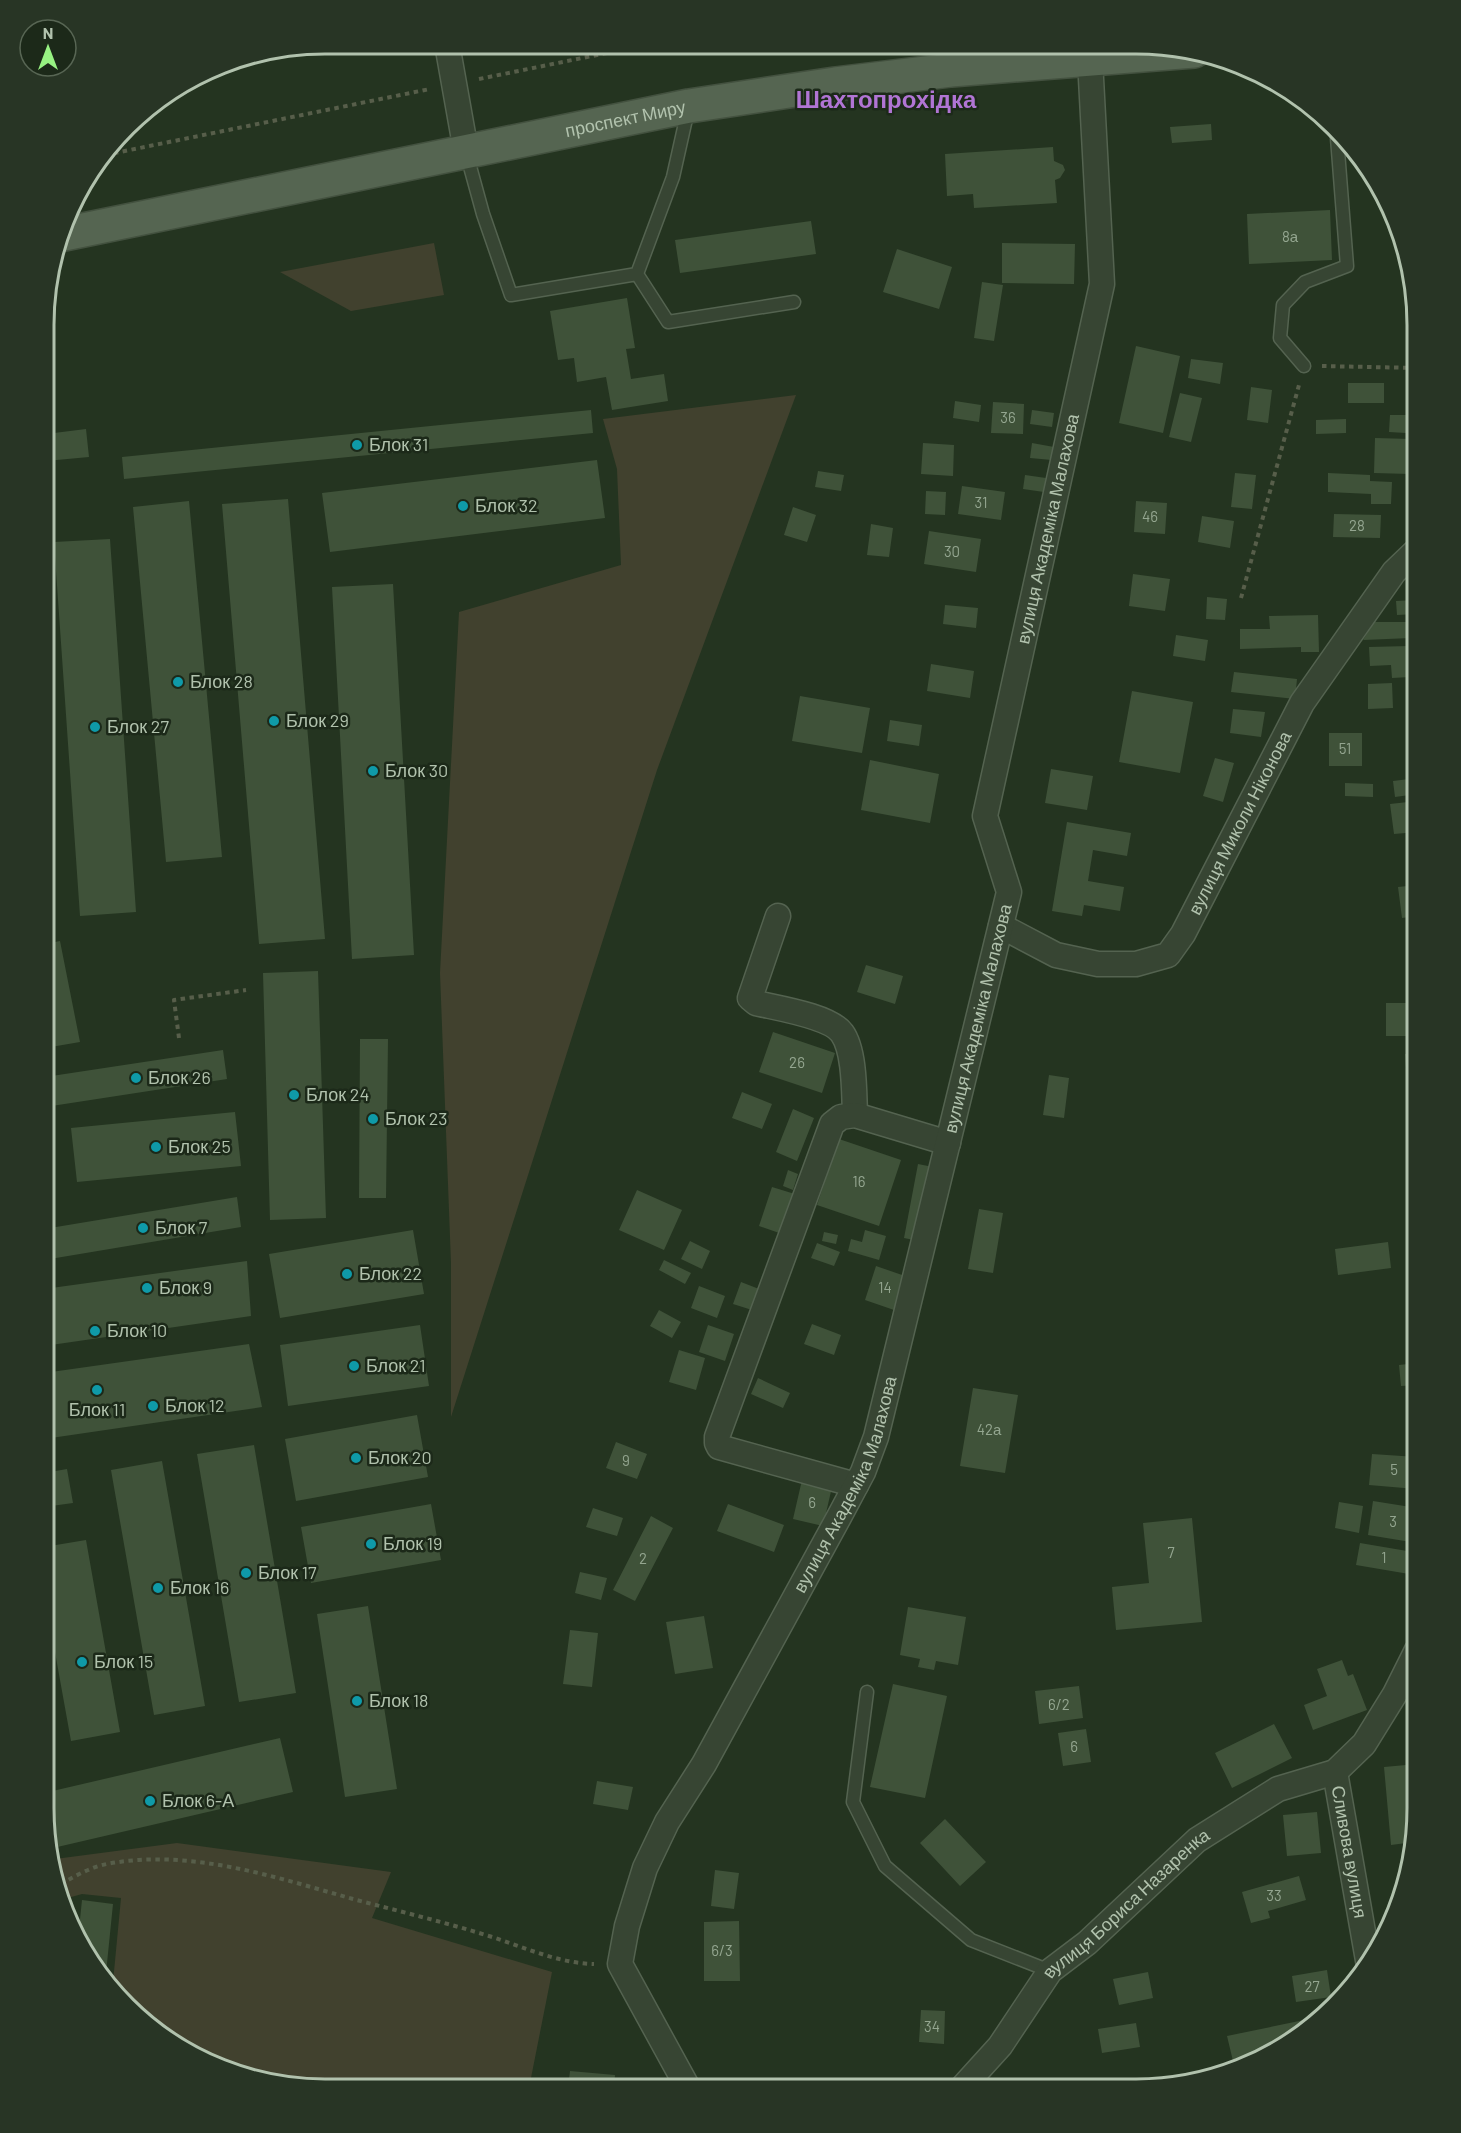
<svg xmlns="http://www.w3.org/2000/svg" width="1461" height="2133" viewBox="0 0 1461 2133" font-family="Barlow,sans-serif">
	<rect width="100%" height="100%" fill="#243420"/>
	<!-- green -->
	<path fill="#41412e" d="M434,243l10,52 -93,16 -71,-39z
		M796,395l-139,375 -206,647v-154l-11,-290 19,-361 162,-47 -4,-96 -14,-50z
		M177,1843l214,29 -19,46 180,54 -23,116 -241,-1 -71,-19 -63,-36 -41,-50 8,-84 -39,-4 -18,5 -9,-40z"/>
	<!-- building -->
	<path fill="#3f5239" d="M1211,124l1,16 -40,3 -2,-16z
		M1053,147l1,14 9,4 2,5 -5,8 -5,2 2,23 -83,5 -1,-14 -26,2 -2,-42z
		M1330,210l2,50 -83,4 -2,-50z
		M811,221l5,33 -136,19 -5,-33z
		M1002,243l73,1 -1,40 -72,-1z
		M897,249l55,18 -13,42 -56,-17z
		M982,282l21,3 -9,56 -20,-3z
		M627,298l8,50 -9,1 5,30 33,-5 4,27 -56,9 -6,-33 -29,5 -3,-24 -16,2 -8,-49z
		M1136,346l44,10 -17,77 -44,-10z
		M1191,359l32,4 -3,21 -32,-6z
		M1348,383h36v20h-36z
		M1251,387l21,3 -4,33 -21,-3z
		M1180,393l22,5 -11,44 -22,-5z
		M955,401l26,4 -2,17 -26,-4z
		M993,402l31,2 -1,30 -32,-1z
		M591,410l2,23 -469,46 -2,-22z
		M1032,410l22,3 -2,14 -22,-3z
		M1390,415h16v18l-17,-1z
		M1346,419v14l-30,1v-14z
		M86,429l3,28 -43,4v-27z
		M1375,438l36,1 -1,35 -36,-1z
		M923,443l31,2 -1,31 -32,-2z
		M1032,443l22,4 -2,13 -22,-2z
		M597,460l8,58 -275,34 -8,-59z
		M818,471l26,4 -3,16 -26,-4z
		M1235,473l21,2 -4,34 -21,-2z
		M1328,473l42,2v6l22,1 -1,22h-20v-10l-43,-2z
		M1025,475l21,3 -2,14 -21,-3z
		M962,486l43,6 -4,28 -43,-6z
		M926,491l20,1 -1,23 -20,-1z
		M288,499l37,440 -66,5 -37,-440z
		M189,501l33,356 -56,5 -33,-355z
		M1136,501l31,2 -2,31 -31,-2z
		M793,507l23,8 -9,27 -23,-7z
		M1334,514l47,1 -1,23 -47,-1z
		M1202,516l32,5 -4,27 -32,-6z
		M871,524l22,4 -4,29 -22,-2z
		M929,531l52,8 -5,33 -52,-8z
		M110,539l26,373 -56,4 -26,-374z
		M1133,574l37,5 -5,32 -36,-5z
		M1414,581h3v33l-20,1 -1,-14 19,-1z
		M393,584l21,371 -62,4 -20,-372z
		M1207,597l20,2 -2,21 -19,-1z
		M945,605l33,3 -2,20 -33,-4z
		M1318,615l1,37h-18v-5l-61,2v-20h30l-1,-13z
		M1374,622h37v16l-48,2z
		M1176,635l32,5 -3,21 -32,-5z
		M1409,646l1,31 -18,1 -1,-13 -21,1 -1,-19z
		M931,664l43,7 -4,27 -43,-7z
		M1234,672l63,7 -2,20 -64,-7z
		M1392,683l1,25 -25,1v-25z
		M1132,691l61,11 -13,71 -61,-11z
		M800,696l70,12 -8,45 -70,-12z
		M1233,709l32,3 -4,25 -31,-4z
		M890,720l32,5 -3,21 -32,-5z
		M1329,733h33v33h-33z
		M1215,758l19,5 -11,39 -20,-6z
		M870,760l69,14 -9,49 -69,-13z
		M1051,769l42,7 -6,34 -42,-7z
		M1417,778v16l-22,3 -2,-16z
		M1345,783l28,1v13l-28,-1z
		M1417,801v31l-23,2 -4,-30z
		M1067,822l64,11 -4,23 -34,-6 -5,31 36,6 -4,24 -36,-6 -2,11 -30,-5z
		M1417,885v31l-15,2 -4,-31z
		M60,941l20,101 -35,6v-104z
		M866,965l37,11 -8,28 -38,-12z
		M318,971l8,247 -56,2 -7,-247z
		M1386,1003h25v13h6v20h-31z
		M773,1032l62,21 -13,40 -63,-21z
		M360,1039h28l-2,159h-27z
		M223,1050l4,29 -182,28v-30z
		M1417,1053v27l-10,1 -2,-27z
		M1049,1075l20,3 -5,40 -21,-3z
		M742,1092l30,12 -10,25 -30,-11z
		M793,1109l21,9 -17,43 -21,-9z
		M235,1112l6,54 -164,16 -6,-54z
		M1411,1127h6v20h-6z
		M839,1139l62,21 -22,66 -62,-21z
		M918,1164l15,3 -14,74 -15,-3z
		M788,1170l10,4 -5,16 -10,-4z
		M772,1187l26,8 -13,40 -26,-9z
		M637,1190l45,20 -18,40 -45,-20z
		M237,1197l4,30 -197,33v-31z
		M979,1209l24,4 -10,60 -25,-4z
		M413,1230l11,64 -144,24 -11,-64z
		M865,1230l21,6 -7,24 -31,-9 3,-12 11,3z
		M824,1232l14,3 -2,9 -14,-3z
		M690,1241l20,10 -8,18 -21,-10z
		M1388,1242l3,26 -53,7 -3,-26z
		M817,1243l23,9 -6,14 -23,-8z
		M664,1260l27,13 -6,11 -26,-14z
		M247,1261l4,55 -207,30v-57z
		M876,1266l29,10 -11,34 -29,-10z
		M741,1282l18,7 -7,21 -19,-6z
		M699,1286l26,10 -8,22 -26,-10z
		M659,1310l22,12 -9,16 -22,-12z
		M812,1324l29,11 -7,20 -30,-11z
		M420,1325l9,61 -141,20 -8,-61z
		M708,1325l26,9 -9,27 -26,-9z
		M249,1344l13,63 -218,32v-66z
		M679,1350l26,8 -9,32 -27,-8z
		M1417,1363v22l-16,1 -2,-21z
		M758,1378l32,15 -7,15 -32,-14z
		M973,1388l45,7 -13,78 -45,-7z
		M417,1415l11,62 -132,24 -11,-62z
		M1412,1419l5,1v29h-7z
		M616,1442l31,12 -10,25 -31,-11z
		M254,1445l42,248 -57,9 -42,-248z
		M1372,1454l45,3 -1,32 -47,-4z
		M162,1461l43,245 -51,9 -43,-245z
		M67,1469l6,34 -29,4v-34z
		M802,1480l30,7 -9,39 -30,-7z
		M1373,1501l44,7v35l-49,-8z
		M1339,1502l24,4 -4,27 -24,-5z
		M431,1504l10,56 -130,23 -10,-56z
		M728,1504l56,21 -10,27 -57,-21z
		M593,1508l30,10 -6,18 -31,-9z
		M651,1516l22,12 -38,73 -22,-11z
		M1192,1518l10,104 -86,8 -4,-43 37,-4 -6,-60z
		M86,1540l34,192 -49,9 -27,-150v-44z
		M1360,1543l53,9 -4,22 -53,-9z
		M580,1572l27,6 -6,22 -26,-7z
		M368,1606l29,183 -52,8 -28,-183z
		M908,1607l58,10 -8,48 -22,-4 -2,9 -16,-3 2,-8 -20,-4z
		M704,1616l9,52 -38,6 -9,-52z
		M570,1630l28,3 -6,54 -29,-3z
		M1342,1660l6,16 5,-2 14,36 -54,20 -9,-25 23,-9 -10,-27z
		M893,1684l54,12 -22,102 -55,-11z
		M1079,1686l4,32 -44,6 -4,-33z
		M1274,1724l18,34 -60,30 -17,-35z
		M1086,1729l5,33 -28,4 -5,-33z
		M280,1738l13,54 -240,56 -9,-40v-15z
		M1417,1764v63l-3,15 -23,3 -7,-78z
		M597,1781l36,6 -5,23 -35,-6z
		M1317,1812l4,41 -34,3 -4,-41z
		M945,1819l41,43 -26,24 -40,-43z
		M715,1870l24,3 -5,36 -23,-3z
		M1299,1876l7,24 -38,11 2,7 -19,5 -9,-31z
		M82,1900l31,4 -7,69 -28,-34z
		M739,1921l1,60h-36v-59z
		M1327,1970l4,27 -35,5 -4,-26z
		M1148,1972l5,26 -34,7 -6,-26z
		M921,2010l24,1 -1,33 -25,-2z
		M1304,2020l2,10 -34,23 -39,8 -6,-25z
		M1136,2023l4,24 -38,6 -4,-24z
		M570,2071l45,4 -1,13h-46z"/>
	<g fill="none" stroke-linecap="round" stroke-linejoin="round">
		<defs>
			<path id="lane" d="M466,152l17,62 28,81 126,-21 36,-97 15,-67
				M637,274l31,48 126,-20
				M1304,366l-24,-28 3,-33 22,-23 42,-16 -10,-128
				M867,1692l-14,110 32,64 86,74 79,31"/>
			<g id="street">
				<path d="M447,44l19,107"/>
				<path d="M778,916l-28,82 6,5c21,5 74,13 86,30 13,18 12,60 13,82"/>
				<path id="s1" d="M1001,926l55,29 42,9h38l32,-9 15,-21 119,-231 92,-131 23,-22"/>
				<path d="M856,1485l-137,-38 -2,-4v-6l115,-313 9,-7 14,-2 93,28"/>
				<path id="s2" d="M1335,1772l34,194"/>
				<path id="s3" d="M688,2088l-68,-124 7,-38 18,-58 22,-46 37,-58 135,-247 24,-45 13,-35 133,-545 -24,-76 117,-532 -12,-224"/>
				<path id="s4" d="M961,2089l39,-43 50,-75 37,-28 110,-103 81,-51 57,-17 29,-28 31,-50 22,-44"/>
			</g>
			<g id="primary">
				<path id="s5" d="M64,234l625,-128 146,-22 116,-14 243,-19"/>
			</g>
		</defs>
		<!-- lane casing -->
		<use href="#lane" stroke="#546350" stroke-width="15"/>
		<!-- street casing -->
		<use href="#street" stroke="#546350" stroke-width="27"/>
		<!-- primary casing -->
		<use href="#primary" stroke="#43513f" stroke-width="36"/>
		<!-- path -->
		<path stroke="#575e4a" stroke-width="4" stroke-dasharray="4.5 4.5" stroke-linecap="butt" d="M479,79l172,-35
			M105,155l325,-66
			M1322,366l95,2
			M1241,598l58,-213
			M179,1038l-5,-38 72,-10
			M61,1884c14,-8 30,-17 46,-20 82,-16 168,13 246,35 45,12 91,23 136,37 35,11 68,27 105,28"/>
		<!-- lane -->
		<use href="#lane" stroke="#374533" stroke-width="12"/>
		<!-- street -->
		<use href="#street" stroke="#374533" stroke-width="24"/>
		<!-- primary -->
		<use href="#primary" stroke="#556551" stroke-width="33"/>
	</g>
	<!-- markers -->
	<g fill="#0f9aa8" stroke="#1c2919" stroke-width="2">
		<circle cx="357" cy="445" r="6"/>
		<circle cx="463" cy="506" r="6"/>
		<circle cx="178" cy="682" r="6"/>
		<circle cx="274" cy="721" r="6"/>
		<circle cx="95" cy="727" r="6"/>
		<circle cx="373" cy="771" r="6"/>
		<circle cx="136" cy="1078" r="6"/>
		<circle cx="294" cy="1095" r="6"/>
		<circle cx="373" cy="1119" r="6"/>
		<circle cx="156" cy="1147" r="6"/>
		<circle cx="143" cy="1228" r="6"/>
		<circle cx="347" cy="1274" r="6"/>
		<circle cx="147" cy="1288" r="6"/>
		<circle cx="95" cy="1331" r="6"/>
		<circle cx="354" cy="1366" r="6"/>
		<circle cx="97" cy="1390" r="6"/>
		<circle cx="153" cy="1406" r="6"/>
		<circle cx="356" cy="1458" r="6"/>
		<circle cx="371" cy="1544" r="6"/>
		<circle cx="246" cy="1573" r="6"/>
		<circle cx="158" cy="1588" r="6"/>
		<circle cx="82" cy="1662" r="6"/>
		<circle cx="357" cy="1701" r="6"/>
		<circle cx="150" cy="1801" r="6"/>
	</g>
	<g text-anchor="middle" stroke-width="5" stroke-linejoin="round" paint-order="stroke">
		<!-- number labels -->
		<g font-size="15" fill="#94a690">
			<text x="1290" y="242">8а</text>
			<text x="1008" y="423">36</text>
			<text x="981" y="508">31</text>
			<text x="1150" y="522">46</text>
			<text x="1357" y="531">28</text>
			<text x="952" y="557">30</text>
			<text x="1345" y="754">51</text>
			<text x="797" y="1068">26</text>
			<text x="859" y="1187">16</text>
			<text x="885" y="1293">14</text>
			<text x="989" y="1435">42а</text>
			<text x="626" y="1466">9</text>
			<text x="1394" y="1475">5</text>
			<text x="812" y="1508">6</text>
			<text x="1393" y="1527">3</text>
			<text x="1171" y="1558">7</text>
			<text x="1384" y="1563">1</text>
			<text x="643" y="1564">2</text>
			<text x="1059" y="1710">6/2</text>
			<text x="1074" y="1752">6</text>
			<text x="1274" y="1901">33</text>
			<text x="722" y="1956">6/3</text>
			<text x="1312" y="1992">27</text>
			<text x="932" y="2032">34</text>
		</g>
		<!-- street labels -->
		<g font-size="18" fill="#b1c2ad" stroke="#1c2919">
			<text dy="6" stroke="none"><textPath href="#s5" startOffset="573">проспект Миру</textPath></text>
			<text dy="6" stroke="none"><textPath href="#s3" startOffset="1665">вулиця Академіка Малахова</textPath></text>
			<text dy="6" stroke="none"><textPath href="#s1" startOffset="327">вулиця Миколи Ніконова</textPath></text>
			<text dy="6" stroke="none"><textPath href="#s3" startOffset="1161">вулиця Академіка Малахова</textPath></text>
			<text dy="6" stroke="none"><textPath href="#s3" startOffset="675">вулиця Академіка Малахова</textPath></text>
			<text dy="6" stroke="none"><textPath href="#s2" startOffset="81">Сливова вулиця</textPath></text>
			<text dy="6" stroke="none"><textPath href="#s4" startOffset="250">вулиця Бориса Назаренка</textPath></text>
		</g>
		<!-- poi labels -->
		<g font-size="18" fill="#b1c2ad" stroke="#1c2919" text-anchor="start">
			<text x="369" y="451">Блок 31</text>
			<text x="475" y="512">Блок 32</text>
			<text x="190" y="688">Блок 28</text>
			<text x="286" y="727">Блок 29</text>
			<text x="107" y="733">Блок 27</text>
			<text x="385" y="777">Блок 30</text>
			<text x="148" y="1084">Блок 26</text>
			<text x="306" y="1101">Блок 24</text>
			<text x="385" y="1125">Блок 23</text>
			<text x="168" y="1153">Блок 25</text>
			<text x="155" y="1234">Блок 7</text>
			<text x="359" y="1280">Блок 22</text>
			<text x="159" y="1294">Блок 9</text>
			<text x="107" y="1337">Блок 10</text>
			<text x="366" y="1372">Блок 21</text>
			<text x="165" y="1412">Блок 12</text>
			<text x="97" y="1416" text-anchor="middle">Блок 11</text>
			<text x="368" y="1464">Блок 20</text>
			<text x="383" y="1550">Блок 19</text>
			<text x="258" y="1579">Блок 17</text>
			<text x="170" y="1594">Блок 16</text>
			<text x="94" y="1668">Блок 15</text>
			<text x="369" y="1707">Блок 18</text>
			<text x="162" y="1807">Блок 6-А</text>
		</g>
		<!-- district labels -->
		<g font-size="24" font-weight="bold" fill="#b175d4" stroke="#1c2919">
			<text x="886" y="108">Шахтопрохідка</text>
		</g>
	</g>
	<!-- crop -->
	<path d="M0 0H1461V2133H0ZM325 54H1136A271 271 0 0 1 1407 325V1808A271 271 0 0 1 1136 2079H325A271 271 0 0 1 54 1808V325A271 271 0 0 1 325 54Z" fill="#283525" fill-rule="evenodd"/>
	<path fill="none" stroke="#b1c2ad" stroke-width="3" d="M325 54H1136A271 271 0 0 1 1407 325V1808A271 271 0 0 1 1136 2079H325A271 271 0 0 1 54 1808V325A271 271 0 0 1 325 54Z"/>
	<!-- north arrow -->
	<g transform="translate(48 48)"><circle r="28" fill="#1c2919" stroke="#586654" stroke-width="1.5"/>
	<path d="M0-4.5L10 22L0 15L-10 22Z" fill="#97f282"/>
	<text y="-9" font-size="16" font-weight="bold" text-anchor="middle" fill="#b1c2ad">N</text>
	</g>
</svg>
